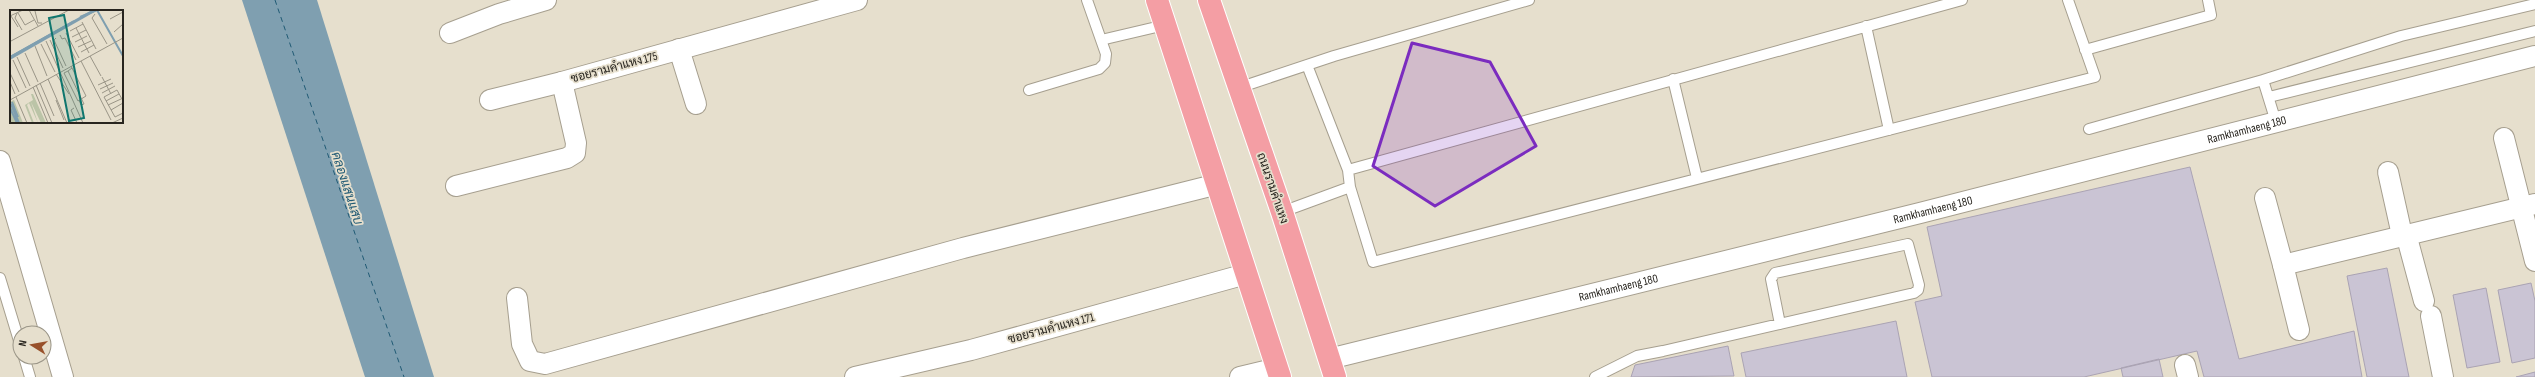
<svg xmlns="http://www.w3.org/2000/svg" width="2535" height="377" viewBox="0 0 2535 377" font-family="'Sofia Sans Condensed',Sarabun,sans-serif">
	<rect width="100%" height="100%" fill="#e6dfcd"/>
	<!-- water -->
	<path fill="#7f9fb0" d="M242,0h75l117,377h-69z"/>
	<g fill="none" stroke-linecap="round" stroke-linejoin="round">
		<!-- ferry -->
		<path stroke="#205a74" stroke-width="1" stroke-dasharray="5 4" stroke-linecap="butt" d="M275,0l129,377"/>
	</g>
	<!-- building -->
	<path fill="#cac4d4" stroke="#aaa3b3" d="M2190,167l49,192 115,-28 8,46h-158l-7,-26 -113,26h-152l-17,-75 27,-6 -15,-69z
		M2387,268l22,109h-42l-20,-101z
		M2531,283l4,18v57l-23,5 -14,-73z
		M2486,288l14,74 -33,6 -14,-73z
		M1896,321l11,56h-161l-5,-24z
		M1728,346l6,30 -103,1 4,-12z
		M2159,359l4,18h-40l-2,-9z
		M2535,372v5h-19z"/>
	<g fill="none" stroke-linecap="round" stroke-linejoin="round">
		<defs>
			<path id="lane" d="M1866,26l23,104
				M1101,40l64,-15
				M2085,50l126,-35 -3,-15
				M1307,65l41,105 614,-170
				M1673,79l24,99
				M2263,80l138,-44 134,-32
				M1238,88l96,-32 195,-56
				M1029,90l70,-21 6,-6 1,-9 -19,-54
				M2269,97l266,-66
				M2089,129l174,-49 13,42
				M1348,170l2,17 23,75 722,-185 -27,-77
				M1282,212l68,-25
				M0,278l20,66
				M24,357l6,20
				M1595,377l42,-21 26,-5 251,-58 4,-3 1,-5 -11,-41 -133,29 -4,6 9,45"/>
			<g id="street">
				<path d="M450,33l49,-19 47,-14"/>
				<path d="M679,49l17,55"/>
				<path d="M490,100l72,-18"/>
				<path d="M2504,138l31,123"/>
				<path d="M0,161l63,216"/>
				<path d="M2388,172l14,63"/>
				<path d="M456,186l111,-28 8,-5 1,-10 -14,-61 295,-82"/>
				<path d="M2265,198l18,67 252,-61"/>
				<path d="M2406,234l18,67"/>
				<path d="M2283,265l16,65"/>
				<path d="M517,298l5,46 8,17 15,3 418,-116 255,-64"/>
				<path d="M2431,316l12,61"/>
				<path id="s1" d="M1329,359l591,-146 615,-157"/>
				<path d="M2185,365l3,12"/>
				<path d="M855,377l116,-27 275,-76"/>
				<path d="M1240,377l37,-9"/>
			</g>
			<path id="primary" d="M1157,0l123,377
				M1209,0l73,212 53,165"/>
		</defs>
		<!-- lane casing -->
		<use href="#lane" stroke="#a69f8f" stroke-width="12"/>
		<!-- street casing -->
		<use href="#street" stroke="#a69f8f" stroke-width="22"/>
		<!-- primary casing -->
		<use href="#primary" stroke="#fff" stroke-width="24"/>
		<!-- lane -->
		<use href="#lane" stroke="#fff" stroke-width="10"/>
		<!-- street -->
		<use href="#street" stroke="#fff" stroke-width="20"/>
		<!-- primary -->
		<use href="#primary" stroke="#f49ea4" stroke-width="22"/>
	</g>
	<!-- marked area -->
	<path fill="#7b2cbf" fill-opacity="0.2" stroke="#7b2cbf" stroke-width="3" stroke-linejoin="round" d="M1412,43l78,19 46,84 -101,60 -62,-40z"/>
	<g text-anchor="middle" stroke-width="3.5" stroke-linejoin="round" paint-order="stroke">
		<!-- street labels -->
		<g font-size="12" fill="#28251f" stroke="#e6dfcd">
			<text transform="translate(614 67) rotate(-15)" y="4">ซอยรามคำแหง 175</text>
			<text dy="4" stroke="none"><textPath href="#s1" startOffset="946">Ramkhamhaeng 180</textPath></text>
			<text transform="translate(1273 188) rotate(71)" y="4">ถนนรามคำแหง</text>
			<text dy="4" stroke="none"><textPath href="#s1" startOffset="622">Ramkhamhaeng 180</textPath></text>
			<text dy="4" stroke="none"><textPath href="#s1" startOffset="298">Ramkhamhaeng 180</textPath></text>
			<text transform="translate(1051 328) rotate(-15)" y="4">ซอยรามคำแหง 171</text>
		</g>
		<!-- water labels -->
		<g font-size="13" font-style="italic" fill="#205a74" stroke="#e6dfcd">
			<text transform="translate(348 188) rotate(72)" y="5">คลองแสนแสบ</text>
		</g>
	</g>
	<!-- overview -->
	<g transform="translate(10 10)">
		<rect width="113" height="113" fill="#e6dfcd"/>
		<path d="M21,84h2l13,29h-5l-10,-21 7,21 -9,-20 -2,2 7,18h-2l-7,-18 8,-5zM4,90l9,23h-13v-21z" fill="#bbc4a7"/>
		<path d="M82,0h6l-88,50v-4z" fill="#7f9fb0"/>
		<path fill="none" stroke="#7f9fb0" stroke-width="2" d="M87,0l26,46M70,7l17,-7M0,47l64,-36M2,92l6,15M1,94l8,19M0,98l7,15"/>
		<path fill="none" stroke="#9a9587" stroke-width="1" d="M19,0l9,16M25,1l3,12h4M7,3l-2,5 7,12M8,3l7,12 9,-5M85,4l-3,4 15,26M0,6l13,-6M1,6l7,11M100,9l13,-7M72,12l14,27M66,18l13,25M60,21l13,-7M104,22l9,-8M56,23l13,25M50,25l2,4 3,-1 11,22M62,27l14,-7M46,28l-2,2 12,26M40,30l13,28M1,31l58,-31M36,31l13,29M65,32l12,-6M31,34l14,28M25,36l12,30M68,37l13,-6M71,42l13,-7M15,43l13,29M80,46l11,20M7,47l13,29M3,50l13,28M71,51l30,59M62,58l-4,3 16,33 -3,1 -2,-5M58,61l-4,2 14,28 8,-5 -15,-30M50,62l23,51M0,63l9,19M46,64l13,20M92,67l9,17M38,69l19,44M0,72l5,12M30,73l14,33M26,75l16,38M88,75l13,-6M23,77l15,36M90,79l13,-6M92,83l13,-7M6,87l11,26M0,90l113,-62M46,90l8,20M96,91l13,-7M113,91l-6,-11 -13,7 11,20 8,-4M98,95l13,-6M64,98l-3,2 6,13M101,100l12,-7M102,113l11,-5"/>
		<path fill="#0f766e" fill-opacity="0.15" stroke="#0f766e" stroke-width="2" d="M54,5l20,103 -15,3 -20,-103z"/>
		<rect width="113" height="113" fill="none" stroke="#28251f" stroke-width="2"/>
	</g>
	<!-- north arrow -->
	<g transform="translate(32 345) rotate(281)"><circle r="19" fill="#e6dfcd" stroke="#9a9587"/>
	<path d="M0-3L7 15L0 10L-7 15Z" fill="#98512b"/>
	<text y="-6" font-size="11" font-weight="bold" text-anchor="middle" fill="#28251f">N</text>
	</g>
</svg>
